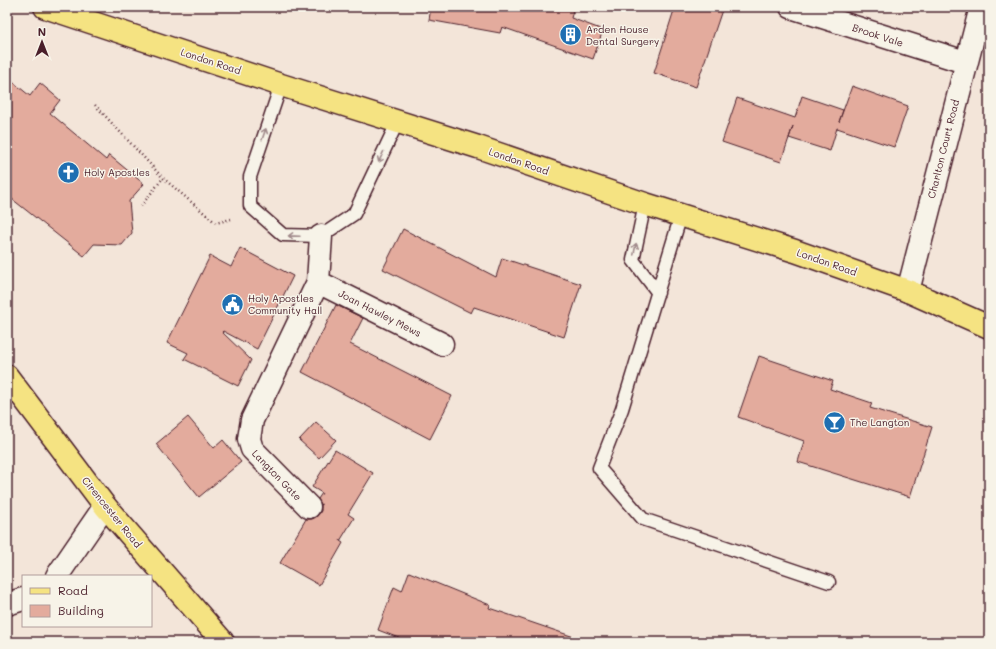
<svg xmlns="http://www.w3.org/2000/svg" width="996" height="649" viewBox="0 0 996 649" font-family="Mali,sans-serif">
	<rect width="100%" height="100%" fill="#f3e5d9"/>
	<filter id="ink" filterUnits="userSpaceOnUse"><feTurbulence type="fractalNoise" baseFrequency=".025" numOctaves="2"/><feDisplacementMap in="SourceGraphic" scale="8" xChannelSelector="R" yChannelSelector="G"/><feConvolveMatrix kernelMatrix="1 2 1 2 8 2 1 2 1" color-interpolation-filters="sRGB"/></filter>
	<g filter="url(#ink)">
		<!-- building -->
		<path fill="#e3ab9d" stroke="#4a1f2b" d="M431,7h143l-3,11 32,12 -10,29 -91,-32 -2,6 -71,-13z
			M675,7h48l-27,80 -42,-14z
			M7,77l23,19 10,-13 20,17 -10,13 56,47 3,-5 35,29 -15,17 3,32 -10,12 -28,-1 -10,12 -77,-61z
			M852,86l56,20 -14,41 -57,-19 -7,23 -41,-13 4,-12 -12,36 -59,-20 15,-44 58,20 7,-22 41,14 -4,12z
			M403,229l93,48 6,-19 79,26 -17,53 -90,-30 -3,6 -88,-44z
			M240,248l53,28 -36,73 -34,-18 -1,1 29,28 -13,26 -54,-27 4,-6 -21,-10 43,-87 21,11z
			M336,305l27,13 -13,26 102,52 -22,43 -128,-67z
			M759,356l74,25 -3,8 42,14 -2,5 62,19 -22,70 -112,-35 6,-21 -66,-24z
			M188,417l26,31 9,-8 18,22 -42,35 -43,-53z
			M316,422l20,18 -17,18 -20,-18z
			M335,450l38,23 -25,41 6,4 -14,23 3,2 -24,42 -39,-22 26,-44h6l5,-3 4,-5v-7l-3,-5 4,-6 -10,-6z
			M409,572l81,33 -1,3 88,30v4h-168l-31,-12 16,-43 8,4z"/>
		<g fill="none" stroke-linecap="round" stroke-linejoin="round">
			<defs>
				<path id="lane" d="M281,85l-31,92v29l33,29 38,1 33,-22 44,-93
					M645,204l-12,56 25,33
					M681,215l-59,194 -23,59 44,51 186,63"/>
				<path id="street" d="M791,7l174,55
					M318,282l124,62
					M908,291l73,-284
					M309,507l-57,-58 -3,-10 3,-19 66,-138 3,-46
					M57,576l48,-70
					M7,604l16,-5"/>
				<path id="primary" d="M7,376l98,130 118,136"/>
				<path id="highway" d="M45,7l236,78 197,62 167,57 150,47 113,40 81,36"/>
			</defs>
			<!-- lane casing -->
			<use href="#lane" stroke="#4a1f2b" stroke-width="15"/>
			<!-- street casing -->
			<use href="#street" stroke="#4a1f2b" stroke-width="25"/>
			<!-- primary casing -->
			<use href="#primary" stroke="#4a1f2b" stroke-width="25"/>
			<!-- highway casing -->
			<use href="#highway" stroke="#4a1f2b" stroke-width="25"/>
			<!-- path -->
			<path stroke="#4a1f2b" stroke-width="2.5" stroke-dasharray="1 3" stroke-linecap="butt" d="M95,105l68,73 53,45 15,-4
				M141,206l22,-28"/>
			<!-- lane -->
			<use href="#lane" stroke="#f7f3e8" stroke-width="12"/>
			<!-- street -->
			<use href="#street" stroke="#f7f3e8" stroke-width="22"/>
			<!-- primary -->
			<use href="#primary" stroke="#f5e382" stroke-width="22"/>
			<!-- highway -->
			<use href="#highway" stroke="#f5e382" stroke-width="22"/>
		</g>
		<!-- one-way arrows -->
		<defs><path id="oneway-shaft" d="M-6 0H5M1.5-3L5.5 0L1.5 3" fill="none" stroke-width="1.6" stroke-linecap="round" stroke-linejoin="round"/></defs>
		<g stroke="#a0898a">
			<use href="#oneway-shaft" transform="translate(264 134) rotate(-71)"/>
			<use href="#oneway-shaft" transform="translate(381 157) rotate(115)"/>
			<use href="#oneway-shaft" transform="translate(294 236) rotate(-178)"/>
			<use href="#oneway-shaft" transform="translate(635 249) rotate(-78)"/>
		</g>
	</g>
	<!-- icons -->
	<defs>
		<symbol id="building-disc" viewBox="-11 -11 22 22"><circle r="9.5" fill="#1f6fb2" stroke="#f7f3e8"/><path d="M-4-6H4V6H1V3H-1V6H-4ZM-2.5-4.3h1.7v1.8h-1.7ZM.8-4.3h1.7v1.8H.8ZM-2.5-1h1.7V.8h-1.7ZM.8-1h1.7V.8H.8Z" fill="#fff"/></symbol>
		<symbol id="church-disc" viewBox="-11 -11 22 22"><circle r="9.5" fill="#1f6fb2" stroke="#f7f3e8"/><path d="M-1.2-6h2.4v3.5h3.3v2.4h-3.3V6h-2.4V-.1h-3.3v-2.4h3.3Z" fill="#fff"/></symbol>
		<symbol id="civic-disc" viewBox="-11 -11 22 22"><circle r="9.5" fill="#1f6fb2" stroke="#f7f3e8"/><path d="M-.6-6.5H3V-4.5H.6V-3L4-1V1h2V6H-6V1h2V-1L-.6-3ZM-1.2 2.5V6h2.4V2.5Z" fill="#fff"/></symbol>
		<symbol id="bar-disc" viewBox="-11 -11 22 22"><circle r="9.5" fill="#1f6fb2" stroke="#f7f3e8"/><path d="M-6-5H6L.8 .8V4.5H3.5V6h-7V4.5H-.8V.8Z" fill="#fff"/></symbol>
	</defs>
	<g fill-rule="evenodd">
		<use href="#building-disc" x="558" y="22" width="25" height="25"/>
		<use href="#church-disc" x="56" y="160" width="25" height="25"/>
		<use href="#civic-disc" x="220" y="292" width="25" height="25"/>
		<use href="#bar-disc" x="822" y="410" width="25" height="25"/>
	</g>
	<g text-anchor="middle" stroke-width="3" stroke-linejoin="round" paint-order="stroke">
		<!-- poi labels -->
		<g font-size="10" fill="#4a1f2b" stroke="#f7f3e8" text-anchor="start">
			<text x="586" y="33">Arden House<tspan x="586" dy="12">Dental Surgery</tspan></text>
			<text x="84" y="176">Holy Apostles</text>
			<text x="248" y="302">Holy Apostles<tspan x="248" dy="12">Community Hall</tspan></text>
			<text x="850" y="426">The Langton</text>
		</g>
		<!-- street labels -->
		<g font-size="10" fill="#4a1f2b" stroke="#f7f3e8">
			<text transform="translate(878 35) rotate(18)" y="4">Brook Vale</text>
			<text transform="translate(211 61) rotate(18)" y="4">London Road</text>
			<text transform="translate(943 149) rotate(-76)" y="4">Charlton Court Road</text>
			<text transform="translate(519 161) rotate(19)" y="4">London Road</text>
			<text transform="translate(827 262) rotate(19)" y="4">London Road</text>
			<text transform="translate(380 313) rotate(27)" y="4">Joan Hawley Mews</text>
			<text transform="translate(277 475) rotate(46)" y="4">Langton Gate</text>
			<text transform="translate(112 512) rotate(51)" y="4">Cirencester Road</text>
		</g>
	</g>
	<!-- margin -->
	<rect width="996" height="649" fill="none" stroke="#f7f3e8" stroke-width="24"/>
	<rect x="12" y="12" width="972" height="625" fill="none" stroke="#4a1f2b" stroke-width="1.5" filter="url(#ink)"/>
	<!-- legend -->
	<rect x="22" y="575" width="130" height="52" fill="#f7f3e8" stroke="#b29e9c"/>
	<rect x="30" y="588" width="20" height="6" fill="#f5e382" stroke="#b29e9c"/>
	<text x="58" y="595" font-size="12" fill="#4a1f2b">Road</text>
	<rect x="30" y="605" width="20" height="12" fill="#e3ab9d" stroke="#b29e9c"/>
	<text x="58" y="615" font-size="12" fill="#4a1f2b">Building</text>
	<!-- north arrow -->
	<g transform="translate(42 42)" stroke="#f7f3e8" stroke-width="3" paint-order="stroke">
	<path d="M0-3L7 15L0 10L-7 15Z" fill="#4a1f2b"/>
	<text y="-6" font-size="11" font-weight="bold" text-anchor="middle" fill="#4a1f2b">N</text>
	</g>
</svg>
